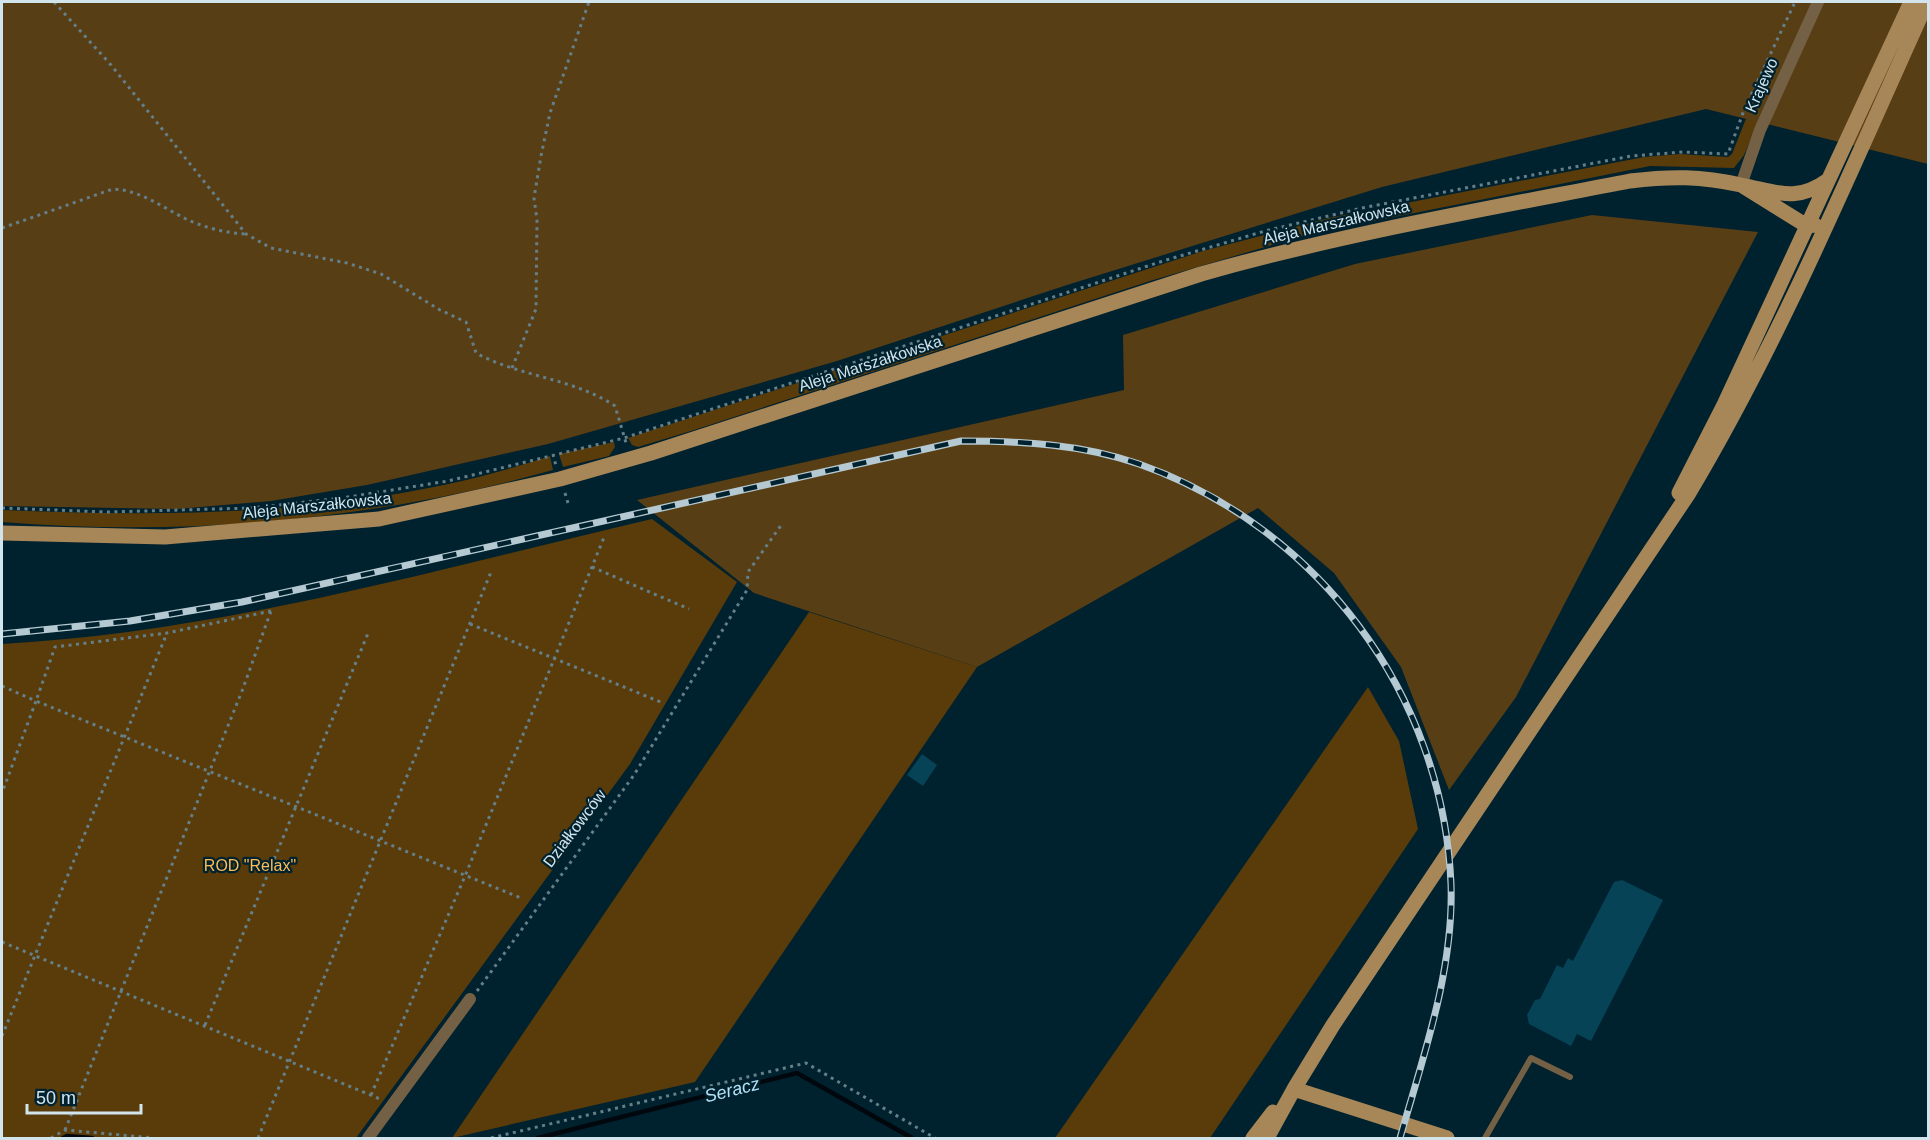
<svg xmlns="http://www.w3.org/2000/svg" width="1930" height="1140" viewBox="0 0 1930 1140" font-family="Helvetica,sans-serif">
	<rect width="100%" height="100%" fill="#00212e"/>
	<!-- green -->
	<path fill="#593c0a" d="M1810,2l-66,153 -10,13 -84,-2 -341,68 -159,47 -459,150 -53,16 -6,-2 -4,-7 575,-187 126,-33 315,-61 36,-3 48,3 4,-3 27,-68z
		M614,442l1,5 -6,9 -46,11 -4,-13z
		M550,456l3,14c-178,50 -367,67 -551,52v-12c181,8 373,5 548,-54z
		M652,519l85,63 -107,182 -274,374h-354v-494c221,-12 435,-75 650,-125z
		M809,612l168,55 -282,415 -243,56z
		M1368,687l31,54 19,88 -208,309h-155z"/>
	<!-- forest -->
	<path fill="#583e15" d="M2,2h1926v162l-222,-55 -324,78 -315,98 -230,76 -289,83 -181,41 -96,16 -94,8 -175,-3z
		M1592,215l166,17 -242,465 -67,93 -48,-123 -67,-94 -76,-65 -281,159 -223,-74 -117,-93 487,-110 -1,-55 232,-71z"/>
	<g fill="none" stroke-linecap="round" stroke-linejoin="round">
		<!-- stream -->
		<path stroke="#01080d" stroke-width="4.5" d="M63,1138l4,-2 25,2
			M538,1138l259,-65 115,65"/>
	</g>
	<!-- building -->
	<path fill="#074357" d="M922,754l15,11 -14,21 -16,-11z
		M1622,880l41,20 -72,141 -14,-7 -6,12 -42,-22 -2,-9 8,-15 5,-1 17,-34 6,3 5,-10 5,3 41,-79z"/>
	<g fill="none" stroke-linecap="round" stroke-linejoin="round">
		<!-- path -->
		<path stroke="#657f89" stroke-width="3" stroke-dasharray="3 4.5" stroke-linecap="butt" d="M54,2l57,63 135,169 25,14 76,15 34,11 59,36 26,12 10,31c44,24 97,25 139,53l12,40
			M2,228l111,-39c27,1 49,18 73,30 17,8 39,14 59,15
			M512,368l24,-59 1,-89 -3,-22 7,-42 9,-43 39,-111
			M553,454l3,12
			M565,493l3,10
			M2,508l105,4 144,-4 91,-10 106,-17 176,-43 539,-177 102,-30 97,-23 269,-52 52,-4 45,2 16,-44 51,-108
			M592,567l97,42
			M271,611l-104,22 -112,14 -19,54 485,197
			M470,624l193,79
			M2,686l34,15 -34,92
			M2,942l378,157
			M477,991l157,-216 113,-185 1,-18 34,-48
			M205,1025l164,-394
			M2,1036l165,-403
			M371,1095l94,-219 140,-341
			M65,1130l177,-439 29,-80
			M51,1138l14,-8 89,8
			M258,1138l233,-566
			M491,1138l315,-75 129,75"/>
		<!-- lane -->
		<path stroke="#746044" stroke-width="6" d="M1485,1138l46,-80 39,19"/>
		<!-- street -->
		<path stroke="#746044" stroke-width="12" d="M1741,185l19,-55 58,-128
			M368,1138l102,-139"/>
		<!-- secondary -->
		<path stroke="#a78657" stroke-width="15" d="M1815,225l-8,1 -66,-41c36,7 55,18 87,-5
			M1679,493l45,-88 187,-403
			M2,533l163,4 214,-18 181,-40 91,-26 550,-179c141,-40 285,-65 429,-93 41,-5 71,-5 111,4
			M1294,1089l153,49
			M1253,1138l20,-26
			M1267,1138l27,-49 39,-64 356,-532c93,-156 163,-326 238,-491"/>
		<defs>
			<path id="rail" d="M2,634l128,-13 112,-19 719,-161c60,0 120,3 178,23 179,63 304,230 312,420 3,86 -28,173 -51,254"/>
		</defs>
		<!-- rail casing -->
		<use href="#rail" stroke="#b4c9d1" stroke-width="7"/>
		<!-- rail -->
		<use href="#rail" stroke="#00212e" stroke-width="4.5" stroke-dasharray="14" stroke-linecap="butt"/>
	</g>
	<g text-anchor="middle" stroke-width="4.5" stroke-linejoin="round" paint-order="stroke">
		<!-- street labels -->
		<g font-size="16" fill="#d2e5ed" stroke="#00212e">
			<text transform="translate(1761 85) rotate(-66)" y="6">Krajewo</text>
			<text transform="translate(1336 222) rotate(-13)" y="6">Aleja Marszałkowska</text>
			<text transform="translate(870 363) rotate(-18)" y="6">Aleja Marszałkowska</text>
			<text transform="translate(317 505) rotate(-6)" y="6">Aleja Marszałkowska</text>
			<text transform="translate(574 828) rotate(-53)" y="6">Działkowców</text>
		</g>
		<!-- park labels -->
		<g font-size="16" fill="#febc55" stroke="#00212e">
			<text x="250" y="871">ROD "Relax"</text>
		</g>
		<!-- water labels -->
		<g font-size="18" font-style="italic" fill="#b3e1f6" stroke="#00212e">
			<text transform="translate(732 1090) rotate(-14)" y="6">Seracz</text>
		</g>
	</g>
	<!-- border -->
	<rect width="1930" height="1140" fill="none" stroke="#d2e5ed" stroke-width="6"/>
	<!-- scale -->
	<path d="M27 1104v9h114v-9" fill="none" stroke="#d2e5ed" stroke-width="3"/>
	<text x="36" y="1104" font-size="18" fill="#d2e5ed" stroke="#00212e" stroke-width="4.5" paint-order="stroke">50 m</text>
</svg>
